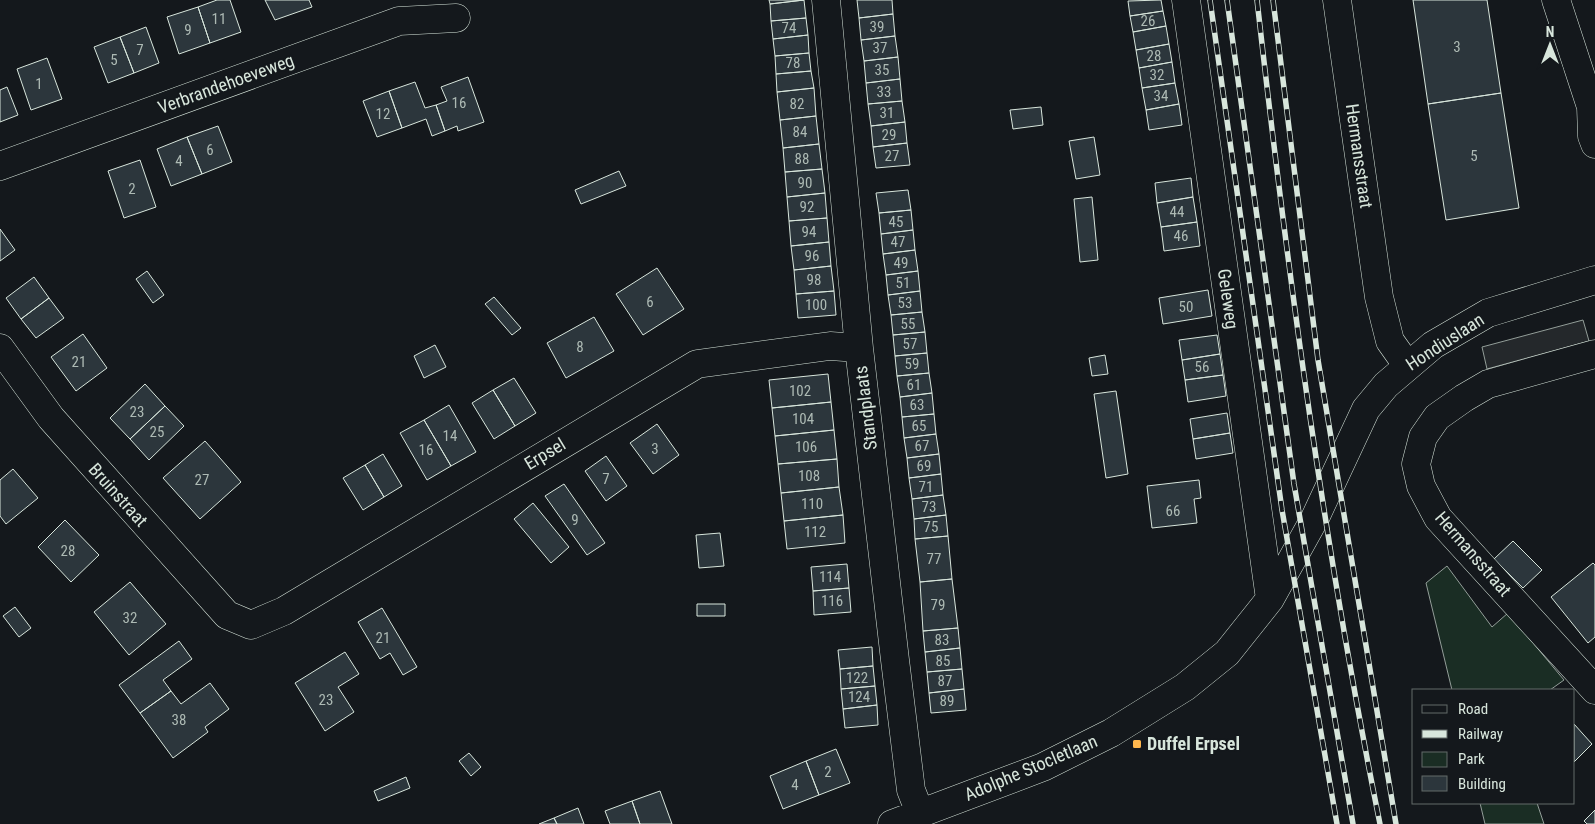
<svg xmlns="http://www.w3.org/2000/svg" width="1595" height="824" viewBox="0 0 1595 824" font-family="'Roboto Condensed',sans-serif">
	<rect width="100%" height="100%" fill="#14181c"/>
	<!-- green -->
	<path fill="#1a2d24" stroke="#939e99" d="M1447,566l45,61 16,-14 56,67 -14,10h-98l-26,-107z
		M1480,803h57l7,21h-59z"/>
	<!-- parking -->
	<path fill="#24282b" stroke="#939e99" d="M1583,320l6,21 -102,28 -5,-22z"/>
	<!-- building -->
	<path fill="#2c363c" stroke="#d8e6dc" d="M217,0h13l11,32 -31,11 -12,-36z
		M265,0h44l3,7 -37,13z
		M769,0h35l-34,4z
		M804,0l2,18 -35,3 -1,-17z
		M857,0h35l1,14 -34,4z
		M1161,0l2,11 -33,5 -2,-15z
		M1413,0h74l14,93 -73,11z
		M198,7l12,36 -31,11 -12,-37z
		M1163,11l3,15 -33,6 -3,-16z
		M893,14l2,22 -34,4 -2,-22z
		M806,18l2,17 -35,4 -2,-18z
		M1166,26l3,18 -33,6 -3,-18z
		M146,27l13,36 -25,10 -14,-36z
		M808,35l1,18 -34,3 -2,-17z
		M895,36l3,21 -34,4 -3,-21z
		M120,37l14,36 -26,10 -14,-36z
		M1169,44l3,18 -33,6 -3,-18z
		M809,53l2,18 -35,3 -1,-18z
		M898,57l2,22 -34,4 -2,-22z
		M47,58l15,41 -31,11 -14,-41z
		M1172,62l3,21 -33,5 -3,-20z
		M811,71l3,17 -37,4 -1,-18z
		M468,77l16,45 -26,9 -1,-5 -12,5 -9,-26 11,-4 -6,-14z
		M900,79l2,22 -34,3 -2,-21z
		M415,82l10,26 11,-3 9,26 -13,5 -6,-17 -24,9 -13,-37z
		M1175,83l4,21 -33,6 -4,-22z
		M7,87l11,28 -18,7v-32z
		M814,88l2,28 -36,4 -3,-28z
		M389,91l13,37 -25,9 -14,-36z
		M1501,93l18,115 -73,12 -18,-116z
		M902,101l3,21 -34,4 -3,-22z
		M1179,104l3,21 -33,5 -3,-20z
		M1041,107l2,18 -30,4 -3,-19z
		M816,116l3,28 -36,4 -3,-28z
		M905,122l2,21 -34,4 -2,-21z
		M218,126l14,36 -30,12 -15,-37z
		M187,137l15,37 -31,12 -14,-37z
		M1094,137l6,38 -24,4 -7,-38z
		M907,143l3,22 -34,3 -3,-21z
		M819,144l3,25 -37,3 -2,-24z
		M140,160l16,47 -32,11 -16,-47z
		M822,169l3,24 -38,4 -2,-25z
		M619,171l7,15 -45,18 -6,-14z
		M1191,178l2,19 -36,6 -2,-20z
		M908,190l3,20 -32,3 -3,-20z
		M825,193l2,25 -38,3 -2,-24z
		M1092,197l6,63 -18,2 -6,-63z
		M1193,197l4,25 -36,5 -4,-24z
		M911,210l2,20 -32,4 -2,-21z
		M827,218l2,24 -38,4 -2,-25z
		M1197,222l3,24 -36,5 -3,-24z
		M0,229l15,21 -15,11z
		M913,230l2,20 -32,4 -2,-20z
		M829,242l2,24 -37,4 -3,-24z
		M915,250l3,21 -32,4 -3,-21z
		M831,266l3,25 -38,3 -2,-24z
		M657,268l27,41 -41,26 -27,-41z
		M147,271l17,24 -11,8 -17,-24z
		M918,271l2,20 -32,4 -2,-20z
		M34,277l15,21 -28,21 -15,-21z
		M1208,290l4,26 -49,8 -4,-26z
		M834,291l2,24 -38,3 -2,-24z
		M920,291l2,21 -31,3 -3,-20z
		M494,297l27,31 -9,7 -27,-31z
		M49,298l15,20 -28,20 -15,-19z
		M922,312l3,20 -32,3 -2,-20z
		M594,317l20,34 -48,27 -19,-35z
		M925,332l2,21 -32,3 -2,-21z
		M83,334l24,34 -31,23 -25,-34z
		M1217,335l3,19 -38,6 -3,-20z
		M435,345l11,22 -22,11 -10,-22z
		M927,353l2,20 -32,3 -2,-20z
		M1220,354l3,21 -38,5 -3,-20z
		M1105,355l3,19 -16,2 -3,-18z
		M929,373l3,20 -32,4 -3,-21z
		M828,374l3,28 -59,6 -3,-28z
		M1223,375l3,21 -38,6 -3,-22z
		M514,378l22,35 -21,13 -22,-36z
		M145,384l20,22 -35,33 -20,-21z
		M493,390l22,36 -21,13 -22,-36z
		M1116,391l12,83 -22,4 -12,-84z
		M932,393l2,21 -32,3 -2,-20z
		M831,402l3,28 -59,6 -3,-28z
		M449,405l27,47 -25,14 -27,-46z
		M165,406l19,20 -35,34 -19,-21z
		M1227,413l3,20 -37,6 -3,-20z
		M934,414l2,20 -32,4 -2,-21z
		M424,420l27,46 -24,14 -27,-47z
		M657,424l22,31 -26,19 -23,-31z
		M834,430l3,29 -59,5 -3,-28z
		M1230,433l3,20 -37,6 -3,-20z
		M936,434l3,20 -32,4 -3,-20z
		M205,441l36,41 -41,37 -37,-41z
		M383,454l19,32 -18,11 -19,-32z
		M939,454l2,20 -32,4 -2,-20z
		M606,456l21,30 -21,15 -21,-30z
		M837,459l2,28 -58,6 -3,-29z
		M365,465l19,32 -21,13 -20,-32z
		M13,469l25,29 -32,26 -6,-8v-36z
		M941,474l2,21 -31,4 -3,-21z
		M1199,480l2,18 -7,1 3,24 -45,5 -5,-42z
		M564,484l41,59 -18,12 -42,-59z
		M839,487l4,28 -59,6 -3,-28z
		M943,495l3,20 -32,4 -2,-20z
		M533,503l36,44 -18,16 -37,-44z
		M843,515l2,28 -58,6 -3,-28z
		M946,515l2,21 -33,3 -1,-20z
		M65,520l34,35 -28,27 -33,-35z
		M720,533l4,33 -25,2 -3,-33z
		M948,536l4,43 -32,3 -5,-43z
		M1513,541l29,29 -19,18 -29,-29z
		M1593,563l2,2v72l-7,6 -37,-46z
		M847,564l2,24 -36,3 -2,-24z
		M952,579l6,49 -35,3 -3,-49z
		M130,582l36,42 -37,31 -35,-43z
		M849,588l2,24 -37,3 -1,-24z
		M697,604h28v12h-28z
		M15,607l16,21 -12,9 -16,-21z
		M382,608l35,59 -14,8 -13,-22 -10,6 -22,-37z
		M958,628l2,20 -35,4 -2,-21z
		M179,641l13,18 -29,21 8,11 -31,22 -21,-28z
		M872,647l1,19 -33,3 -2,-19z
		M960,648l2,21 -35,3 -2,-20z
		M345,652l14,22 -21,13 16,25 -29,19 -30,-48z
		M873,666l2,20 -34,3 -1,-20z
		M962,669l2,20 -35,4 -2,-21z
		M210,683l19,26 -24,18 3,5 -35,26 -33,-45 31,-22 10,13z
		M875,686l2,19 -34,4 -2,-20z
		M964,689l2,21 -35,3 -2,-20z
		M877,705l1,20 -33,3 -2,-19z
		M1574,724l18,20 -18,18z
		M836,749l14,34 -31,12 -13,-34z
		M469,753l12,14 -10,9 -12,-15z
		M806,761l13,34 -36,14 -13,-33z
		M406,777l4,11 -32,13 -4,-10z
		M660,791l12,33h-32l-8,-23z
		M632,801l8,23h-30l-5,-13z
		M578,808l6,16h-27l-3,-6z
		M1595,810v14h-8l-3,-3z
		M554,818l3,6h-18z"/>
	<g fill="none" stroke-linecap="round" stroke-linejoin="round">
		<defs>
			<path id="minor" d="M826,0l33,348 36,312 16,130 9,23
				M1186,0l84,599
				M1337,0l42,297 11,44 17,24
				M1556,0l35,107 1,29 3,8
				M0,166l399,-145 57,-3
				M0,348l51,70 176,197 24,10 33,-14 413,-247 133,-18 29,2
				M1595,354l-107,30 -24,14 -27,19 -14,20 -7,27 5,22 17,32 157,172
				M892,824l151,-57 68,-34 74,-46 42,-34 43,-54 45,-81 51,-109 20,-24 47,-40 55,-32 107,-33"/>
		</defs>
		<!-- minor casing -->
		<use href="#minor" stroke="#d8e6dc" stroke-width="29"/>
		<!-- minor -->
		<use href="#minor" stroke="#14181c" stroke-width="28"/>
		<defs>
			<path id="rail" d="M1210,0l72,510 55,314
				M1227,0l67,484 59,340
				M1257,0c31,276 68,552 123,824
				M1273,0l45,360 78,464"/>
		</defs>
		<!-- rail casing -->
		<use href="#rail" stroke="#d8e6dc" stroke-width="5.5"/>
		<!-- rail -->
		<use href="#rail" stroke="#14181c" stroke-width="4" stroke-dasharray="11" stroke-linecap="butt"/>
	</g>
	<!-- markers -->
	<rect fill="#ffb74d" stroke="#14181c" stroke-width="2" x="1132" y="739" width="10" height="10" rx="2.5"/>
	<g text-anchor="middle" stroke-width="4" stroke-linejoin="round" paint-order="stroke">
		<!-- number labels -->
		<g font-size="15" fill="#adbab4">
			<text x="219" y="24">11</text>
			<text x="1148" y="26">26</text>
			<text x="877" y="32">39</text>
			<text x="789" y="33">74</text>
			<text x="188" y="35">9</text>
			<text x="1457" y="52">3</text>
			<text x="880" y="53">37</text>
			<text x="140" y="55">7</text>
			<text x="1154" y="61">28</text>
			<text x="114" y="65">5</text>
			<text x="793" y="68">78</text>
			<text x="882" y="75">35</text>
			<text x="1157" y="80">32</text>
			<text x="39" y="89">1</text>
			<text x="884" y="97">33</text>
			<text x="1161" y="101">34</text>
			<text x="459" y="108">16</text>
			<text x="797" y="109">82</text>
			<text x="887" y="118">31</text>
			<text x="383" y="119">12</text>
			<text x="800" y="137">84</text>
			<text x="889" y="140">29</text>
			<text x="210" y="155">6</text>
			<text x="892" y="161">27</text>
			<text x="1474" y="161">5</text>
			<text x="802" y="164">88</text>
			<text x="179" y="166">4</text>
			<text x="805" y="188">90</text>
			<text x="132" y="194">2</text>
			<text x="807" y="212">92</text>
			<text x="1177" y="217">44</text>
			<text x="896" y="227">45</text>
			<text x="809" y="237">94</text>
			<text x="1181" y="241">46</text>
			<text x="898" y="247">47</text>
			<text x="812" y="261">96</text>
			<text x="901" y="268">49</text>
			<text x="814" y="285">98</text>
			<text x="903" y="288">51</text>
			<text x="650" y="307">6</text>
			<text x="905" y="308">53</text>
			<text x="816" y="310">100</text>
			<text x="1186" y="312">50</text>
			<text x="908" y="329">55</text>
			<text x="910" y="349">57</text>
			<text x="580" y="352">8</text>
			<text x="79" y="367">21</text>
			<text x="912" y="369">59</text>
			<text x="1202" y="372">56</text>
			<text x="914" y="390">61</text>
			<text x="800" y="396">102</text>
			<text x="917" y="410">63</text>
			<text x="137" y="417">23</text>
			<text x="803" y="424">104</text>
			<text x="919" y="431">65</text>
			<text x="157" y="437">25</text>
			<text x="450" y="441">14</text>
			<text x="922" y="451">67</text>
			<text x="806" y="452">106</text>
			<text x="655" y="454">3</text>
			<text x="426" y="455">16</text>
			<text x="924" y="471">69</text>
			<text x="809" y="481">108</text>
			<text x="606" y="484">7</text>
			<text x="202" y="485">27</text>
			<text x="926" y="492">71</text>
			<text x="812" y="509">110</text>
			<text x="929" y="512">73</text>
			<text x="1173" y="516">66</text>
			<text x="575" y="525">9</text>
			<text x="931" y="532">75</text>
			<text x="815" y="537">112</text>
			<text x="68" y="556">28</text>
			<text x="934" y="564">77</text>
			<text x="830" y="582">114</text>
			<text x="832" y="606">116</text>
			<text x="938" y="610">79</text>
			<text x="130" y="623">32</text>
			<text x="383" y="643">21</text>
			<text x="942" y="645">83</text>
			<text x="943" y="666">85</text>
			<text x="857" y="683">122</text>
			<text x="945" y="686">87</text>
			<text x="859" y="702">124</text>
			<text x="326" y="705">23</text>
			<text x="947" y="706">89</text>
			<text x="179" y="725">38</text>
			<text x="828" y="777">2</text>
			<text x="795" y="790">4</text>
		</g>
		<!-- street labels -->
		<g font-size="18" fill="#d8e6dc" stroke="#14181c">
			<text transform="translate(226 84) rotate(-20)" y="6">Verbrandehoeveweg</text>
			<text transform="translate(1359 156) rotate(82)" y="6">Hermansstraat</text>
			<text transform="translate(1228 299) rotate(82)" y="6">Geleweg</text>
			<text transform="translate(1445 342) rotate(-33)" y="6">Hondiuslaan</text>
			<text transform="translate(866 408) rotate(-97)" y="6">Standplaats</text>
			<text transform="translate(545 454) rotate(-31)" y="6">Erpsel</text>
			<text transform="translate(118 495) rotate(48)" y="6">Bruinstraat</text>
			<text transform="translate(1473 554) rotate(49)" y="6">Hermansstraat</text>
			<text transform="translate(1031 768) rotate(-23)" y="6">Adolphe Stocletlaan</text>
		</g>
		<!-- poi labels -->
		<g font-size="18" font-weight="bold" fill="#d8e6dc" stroke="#14181c" text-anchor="start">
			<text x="1147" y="750">Duffel Erpsel</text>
		</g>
	</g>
	<!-- legend -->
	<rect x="1412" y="689" width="162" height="115" fill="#14181c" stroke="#626a69"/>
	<rect x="1422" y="705" width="25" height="8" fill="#14181c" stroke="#626a69"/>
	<text x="1458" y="714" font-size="15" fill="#d8e6dc">Road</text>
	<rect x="1422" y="730" width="25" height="8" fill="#d8e6dc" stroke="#626a69"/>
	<text x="1458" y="739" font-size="15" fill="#d8e6dc">Railway</text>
	<rect x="1422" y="752" width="25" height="15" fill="#1a2d24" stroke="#626a69"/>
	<text x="1458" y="764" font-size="15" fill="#d8e6dc">Park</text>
	<rect x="1422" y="776" width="25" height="15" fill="#2c363c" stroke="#626a69"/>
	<text x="1458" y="789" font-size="15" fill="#d8e6dc">Building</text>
	<!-- north arrow -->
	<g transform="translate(1550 45)" stroke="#14181c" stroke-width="4" paint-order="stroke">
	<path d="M0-4L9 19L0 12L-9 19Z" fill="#d8e6dc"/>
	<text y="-8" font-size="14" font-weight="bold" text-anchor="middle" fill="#d8e6dc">N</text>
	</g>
</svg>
